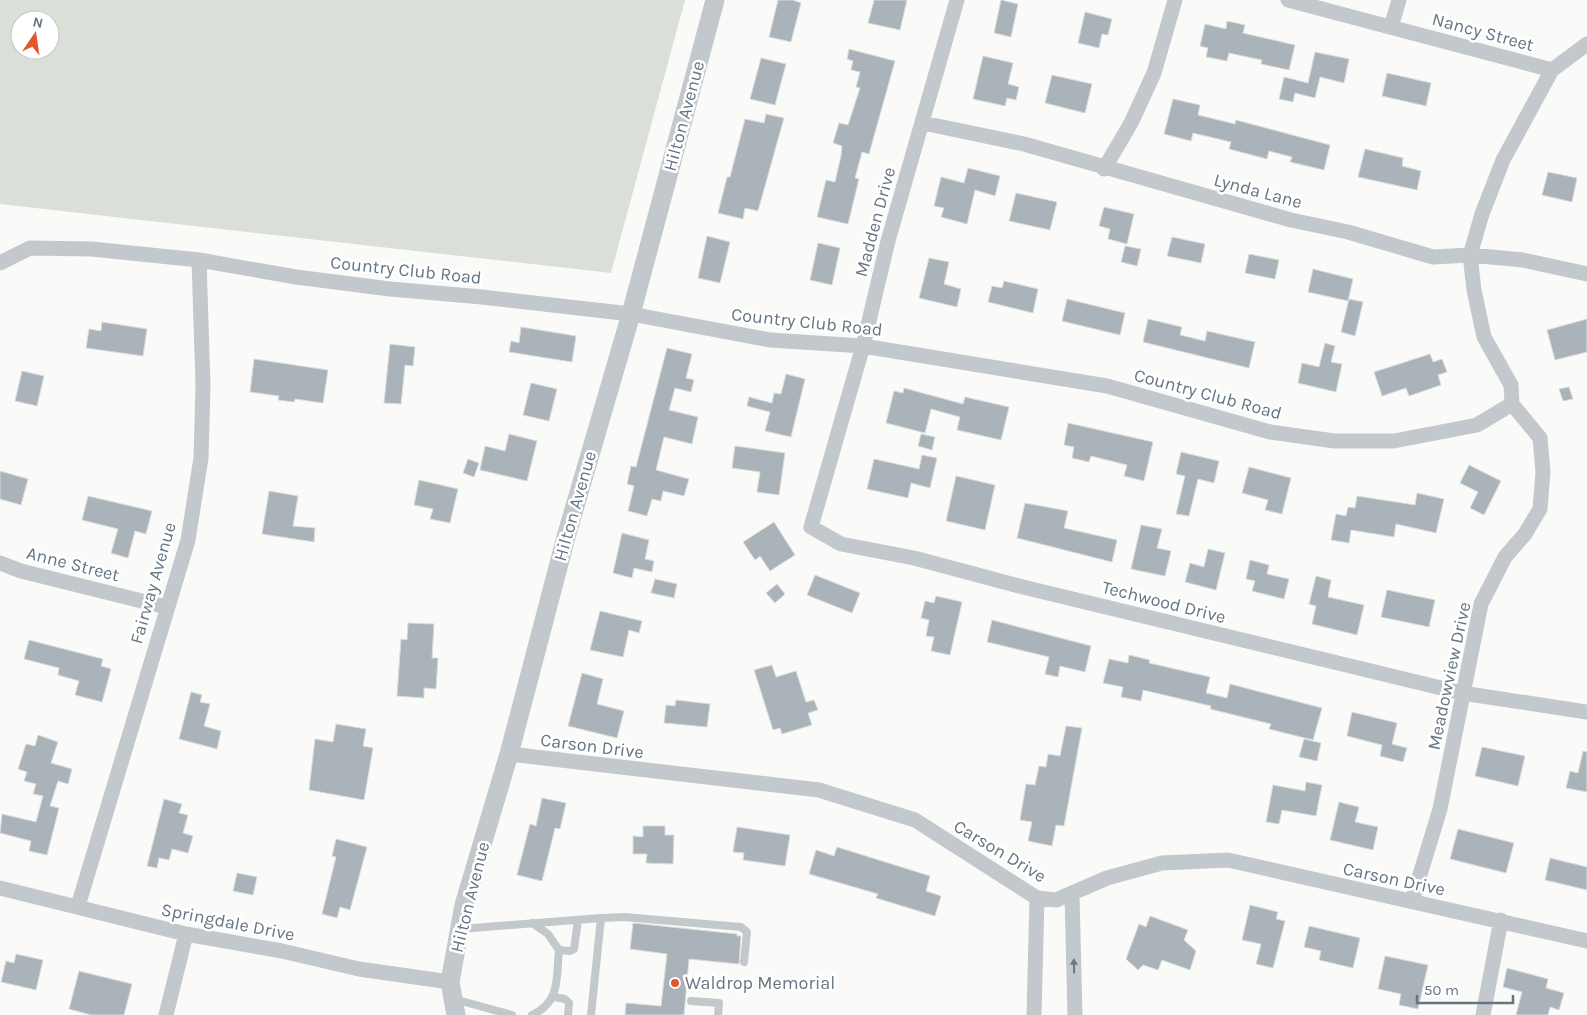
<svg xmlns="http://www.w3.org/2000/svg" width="1587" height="1015" viewBox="0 0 1587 1015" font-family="Karla,sans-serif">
	<rect width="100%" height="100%" fill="#fafaf8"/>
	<!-- green -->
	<path fill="#dadfd7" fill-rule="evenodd" d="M0,0h685l-74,273 -611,-69zM20,20h30v30h-30z"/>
	<!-- building -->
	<path fill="#aab3b9" stroke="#dcdcda" d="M778,0h15l8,3 -10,39 -22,-5z
		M874,0h33l-7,30 -32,-7z
		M1001,0l17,4 -7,33 -17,-4z
		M1085,12l27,7 -4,16 -6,-1 -3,14 -21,-5z
		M1227,21l18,4 -2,8 52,12 -6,25 -28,-6 1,-4 -24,-5 -9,-2 -2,8 -21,-4 2,-9 -8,-2 5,-22 21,5z
		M849,49l46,12 -26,93 -7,-2 -7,26 4,1 -11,45 -31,-7 9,-37 9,2 6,-26 1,-10 -9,-3 6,-20 9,2 12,-37 -4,-1 4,-15 -9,-2 2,-9 -6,-2z
		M1315,52l34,7 -5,24 -24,-6 -5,21 -20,-5 -2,9 -14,-3 5,-22 24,6z
		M983,56l30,7 -5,21 11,3 -3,13 -9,-2 -2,8 -32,-7z
		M761,58l25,6 -11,41 -25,-6z
		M1387,73l44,10 -5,23 -44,-10z
		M1052,75l40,9 -7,29 -40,-10z
		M1173,99l27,6 -2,10 37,9 1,-4 94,25 -6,25 -34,-8 2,-5 -23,-6 -2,8 -38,-10 2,-7 -38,-9 -2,8 -27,-7z
		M766,114l18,4 -26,93 -13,-3 -2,11 -25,-6 9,-36h3l15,-58 19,4z
		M1365,149l38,9 -1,8 19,5 -4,19 -59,-13z
		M968,168l32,8 -5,20 -20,-6 -8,34 -26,-7 3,-9 -10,-2 7,-29 23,6z
		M1548,172l29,6 -5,24 -30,-7z
		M1016,193l41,9 -7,28 -41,-9z
		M1104,207l30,7 -7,30 -19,-5 2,-10 -11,-3z
		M707,236l23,6 -10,41 -22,-5z
		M1172,237l33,7 -4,19 -34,-7z
		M818,243l22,5 -8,37 -22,-5z
		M1125,246l16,3 -4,17 -16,-4z
		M1249,254l30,6 -4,19 -30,-6z
		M929,258l20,4 -5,22 17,5 -4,18 -38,-9z
		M1313,269l40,10 -5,22 -40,-9z
		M1004,281l34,8 -5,24 -45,-11 4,-16 10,2z
		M1067,299l58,14 -5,22 -58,-14z
		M1349,299l14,3 -8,34 -14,-4z
		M1148,319l34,8 -2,8 25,6 2,-10 48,11 -6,26 -106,-26z
		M1587,319v33l-32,8 -8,-30z
		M102,322l45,7 -4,27 -57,-8 3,-19 12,2z
		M521,327l55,9 -4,26 -63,-10 2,-11 8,2z
		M1325,343l10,3 -4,16 11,2 -6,28 -38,-9 4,-20 17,4z
		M390,344l25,3 -2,19 -8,-1 -4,39 -17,-1z
		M667,348l25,6 -6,24 8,2 -3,12 -16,-4 -6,22 29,7 -6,27 -28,-7 -8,33 33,9 -5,17 -21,-5 -2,10 -9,-2 -5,17 -19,-5 6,-25 -7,-2 4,-18 5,1z
		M1430,354l3,8 9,-3 5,13 -9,3 3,10 -32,11 -3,-8 -24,8 -8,-24z
		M254,359l74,11 -5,33 -28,-4 -1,3 -16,-2 1,-4 -29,-4z
		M22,371l22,5 -7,30 -22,-5z
		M786,374l19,5 -14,58 -26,-6 5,-19 -23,-6 2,-9 23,6 2,-10 7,1z
		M531,383l26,6 -8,32 -26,-6z
		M1569,387l4,12 -10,2 -4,-12z
		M904,388l59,16 2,-7 44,10 -8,33 -44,-10 3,-13 -29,-8 -6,24 -39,-10 8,-32 9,2z
		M1068,423l85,19 -9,39 -20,-5 3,-11 -36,-9 -2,6 -17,-4 2,-11 -10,-2z
		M509,434l28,7 -10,40 -47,-11 5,-24 20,5z
		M921,434l14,3 -3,13 -14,-4z
		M735,446l50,7 -6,42 -22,-3 3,-20 -28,-4z
		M1181,452l38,9 -5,22 -16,-4 -9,37 -13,-2 9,-38 -9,-2z
		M922,455l15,3 -7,30 -19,-5 -3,15 -41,-9 7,-30 45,10z
		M468,459l11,4 -5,14 -11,-4z
		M1469,465l32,16 -17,34 -14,-7 8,-16 -18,-9z
		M1249,467l42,11 -9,36 -17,-4 3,-10 -26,-7z
		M0,471l28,8 -7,26 -21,-6z
		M956,476l39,9 -10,45 -39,-9z
		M419,480l39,9 -8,34 -20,-4 3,-10 -19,-4z
		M269,491l29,5 -5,30 22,2 -1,14 -52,-8z
		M1417,493l27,6 -8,34 -40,-9 -2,13 -43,-7 -2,13 -18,-3 5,-26 10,2 2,-9 7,1 2,-12 58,9z
		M88,496l64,15 -6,23 -11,-3 -7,27 -17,-5 7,-24 -36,-9z
		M1025,503l43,8 -4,17 53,12 -5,22 -95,-24z
		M774,522l21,33 -25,16 -10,-15 -5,4 -12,-18z
		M1141,525l21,4 -5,19 14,3 -6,25 -34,-7z
		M622,533l27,7 -4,19 9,2 -2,11 -18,-4 -2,10 -19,-5z
		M1208,549l17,4 -9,37 -31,-8 5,-19 14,4z
		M1250,560l19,5 -2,9 22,5 -5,20 -32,-8 3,-10 -9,-2z
		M815,575l45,18 -8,20 -45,-18z
		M1316,576l15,4 -3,17 36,8 -7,30 -45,-11 4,-18 -7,-2z
		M655,579l22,5 -3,14 -23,-5z
		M777,584l8,10 -10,9 -9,-10z
		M1387,590l48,10 -6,27 -48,-10z
		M936,596l26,6 -12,53 -19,-4 3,-14 -8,-1 3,-16 -8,-2 4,-17 9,2z
		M600,611l42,10 -3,12 -10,-3 -6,27 -33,-7z
		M992,620l99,26 -6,26 -25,-6 -2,11 -13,-3 4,-17 -62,-15z
		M408,623l26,1 -2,34h6l-2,31 -12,-1v10l-27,-2 4,-57 6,1z
		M29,640l74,19 -2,7 10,3 -9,33 -27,-7 4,-14 -21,-6 1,-7 -35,-9z
		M1129,655l21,5 -1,3 61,14 -4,16 21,5 3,-14 92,24 -9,32 -44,-11 2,-5 -61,-15 1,-3 -68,-16 -2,11 -20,-4 2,-10 -20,-4 6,-24 19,4z
		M772,665l4,12 20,-6 10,31 8,-2 4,10 -10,3 4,12 -30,9 -2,-6 -7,2 -19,-60z
		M582,673l21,6 -6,25 27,7 -7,27 -49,-12z
		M191,692l11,3 -2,7 10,2 -6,22 17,5 -4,18 -38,-10z
		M676,700l34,4 -3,23 -43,-4 2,-18 9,1z
		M1352,712l45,11 -5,21 15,4 -4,14 -23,-6 2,-11 -35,-9z
		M336,724l30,5 -3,17 10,2 -9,52 -55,-10 6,-51 18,3z
		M1066,726l16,2 -18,98 -8,-1 -4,21 -24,-5 4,-19 -12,-2 6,-36 9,1 4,-19 7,1 2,-13 12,2z
		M38,735l20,7 -7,21 21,6 -4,15 -10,-3 -8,25 9,2 -12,47 -18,-4 2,-10 -31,-8 2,-19 34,8 7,-26 -10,-2 3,-10 -12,-3 3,-9 -9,-3 8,-25 9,2z
		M1304,739l17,4 -4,18 -18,-4z
		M1482,747l43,9 -7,30 -43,-10z
		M1583,751l4,1v40l-21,-4 4,-17 8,2z
		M1306,782l16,3 -6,31 -34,-6 -3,14 -13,-2 7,-37 32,6z
		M542,798l24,5 -6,26 -5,-1 -13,53 -25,-6 13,-51 6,2z
		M164,799l18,5 -3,9 9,2 -5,18 10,3 -5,17 -16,-4 -3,11 -10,-2 -2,10 -10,-2z
		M1339,802l20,5 -4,15 23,5 -5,23 -43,-10z
		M643,826h22v9h9l-1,29 -27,-1 1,-9h-14v-18l10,1z
		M737,827l53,8 -5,31 -42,-6 1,-7 -11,-1z
		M1458,829l56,14 -8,30 -56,-14z
		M336,839l31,8 -17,63 -10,-3 -3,11 -15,-4 14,-57 -4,-1z
		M837,847l93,29 -4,15 15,5 -6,20 -59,-18 2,-4 -69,-20 7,-24 18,6z
		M1550,858l37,9v23l-42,-10z
		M237,873l20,4 -4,18 -20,-4z
		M1250,905l28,7 -2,7 9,2 -12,47 -17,-4 5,-20 -19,-4z
		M1150,916l38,14 -4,10 12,11 -6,19 -28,-10 -4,10 -15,-5 -5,5 -12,-11 13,-35 7,3z
		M633,923l104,11v2h4l-2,28 -50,-5 -5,56h-59l1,-12 35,3 6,-52 -37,-5z
		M1309,926l51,12 -7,30 -34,-8 2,-9 -17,-4z
		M16,954l27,6 -7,30 -35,-8 5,-21 8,2z
		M1385,956l43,9 -10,44 -19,-4 2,-11 -23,-5z
		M1507,968l41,11 -2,9 18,5 -5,17 -9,-3 -2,8h-32l6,-23 -19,-5z
		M79,971l53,13 -8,31h-33l-22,-6z"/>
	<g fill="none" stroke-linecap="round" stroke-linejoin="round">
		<!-- service -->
		<path stroke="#c3c8cc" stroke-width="8" d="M460,929l141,-11
			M559,950l11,1 4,-2 4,-29
			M554,997l11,2 4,4 -1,12
			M454,999l58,16
			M691,1001l28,2 -1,12
			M532,1015c29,-13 24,-37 27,-65l-11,-16 -16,-11
			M591,1015l10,-97 23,-1 117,10 6,5 -3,30"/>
		<!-- minor -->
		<path stroke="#c3c8cc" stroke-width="15" d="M957,0l-69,241 -25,105 -52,181 30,17 73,14 109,29 439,106 125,19
			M1288,0l264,70
			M1391,27l8,-27
			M923,123l101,21 267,76 57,12 85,25 37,-2 53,5 64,14
			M1104,169l27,-46 23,-50 21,-73
			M0,263l30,-15 62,1 107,11 97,17 94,12 92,8 149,17 139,26 93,6 244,40 163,46 64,9h60l83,-16 35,-21
			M0,563l21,8 145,36
			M509,754l310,36 96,30 122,78 19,2 51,-22 55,-15 66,-3 359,81
			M0,888l186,46 96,17 77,18 91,13
			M1072,895l3,120
			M1412,901l28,-92 41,-205 24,-47 20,-23 15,-25 3,-37 -3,-34 -28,-34 -1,-19 -27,-48 -10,-47 -4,-35 12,-41 21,-54 49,-90 35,-26
			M78,906l110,-366 13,-82 2,-72 -4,-126
			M166,1015l20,-81
			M1034,1015l3,-117
			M1483,1015l18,-95"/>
		<!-- tertiary -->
		<path stroke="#c3c8cc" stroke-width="19" d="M456,1015l-6,-33 14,-77 45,-151 57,-217 65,-223 84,-314"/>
	</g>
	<!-- one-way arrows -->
	<defs><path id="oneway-solid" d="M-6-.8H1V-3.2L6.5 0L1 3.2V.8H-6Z" transform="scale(1.25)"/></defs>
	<use fill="#6a7a87" href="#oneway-solid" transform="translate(1074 966) rotate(-91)"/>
	<!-- markers -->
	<circle fill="#e4572e" stroke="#fff" stroke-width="2" cx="675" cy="983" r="5"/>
	<g text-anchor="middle" stroke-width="5" stroke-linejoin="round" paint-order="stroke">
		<!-- street labels -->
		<g font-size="18" fill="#657683" stroke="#fff">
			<text transform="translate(1483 32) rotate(15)" y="6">Nancy Street</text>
			<text transform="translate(684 116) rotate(-75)" y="6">Hilton Avenue</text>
			<text transform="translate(1258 191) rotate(15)" y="6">Lynda Lane</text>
			<text transform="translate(875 222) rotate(-75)" y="6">Madden Drive</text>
			<text transform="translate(406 270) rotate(6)" y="6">Country Club Road</text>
			<text transform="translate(807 322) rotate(6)" y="6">Country Club Road</text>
			<text transform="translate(1208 394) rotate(15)" y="6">Country Club Road</text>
			<text transform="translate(575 506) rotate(-74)" y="6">Hilton Avenue</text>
			<text transform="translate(73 564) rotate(14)" y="6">Anne Street</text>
			<text transform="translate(153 583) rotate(-74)" y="6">Fairway Avenue</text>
			<text transform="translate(1164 602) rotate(14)" y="6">Techwood Drive</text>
			<text transform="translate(1449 676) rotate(-78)" y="6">Meadowview Drive</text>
			<text transform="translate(592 746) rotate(7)" y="6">Carson Drive</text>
			<text transform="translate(1000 851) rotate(31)" y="6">Carson Drive</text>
			<text transform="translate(1394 879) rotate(12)" y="6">Carson Drive</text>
			<text transform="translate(470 897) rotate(-76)" y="6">Hilton Avenue</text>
			<text transform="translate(228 922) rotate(11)" y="6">Springdale Drive</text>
		</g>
		<!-- poi labels -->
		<g font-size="18" fill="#657683" stroke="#fff" text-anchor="start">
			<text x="685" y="989">Waldrop Memorial</text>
		</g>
	</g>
	<!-- north arrow -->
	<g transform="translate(35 35) rotate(13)"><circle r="24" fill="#ffffff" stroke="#c1c8cd"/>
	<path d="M0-4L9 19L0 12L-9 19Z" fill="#e4572e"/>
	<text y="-8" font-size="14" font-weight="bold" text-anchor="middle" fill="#657683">N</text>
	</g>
	<!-- scale -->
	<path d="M1417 995v8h96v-8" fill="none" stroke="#657683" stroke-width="2.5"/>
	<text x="1424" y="995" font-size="15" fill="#657683" stroke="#ffffff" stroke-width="4" paint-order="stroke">50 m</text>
</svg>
